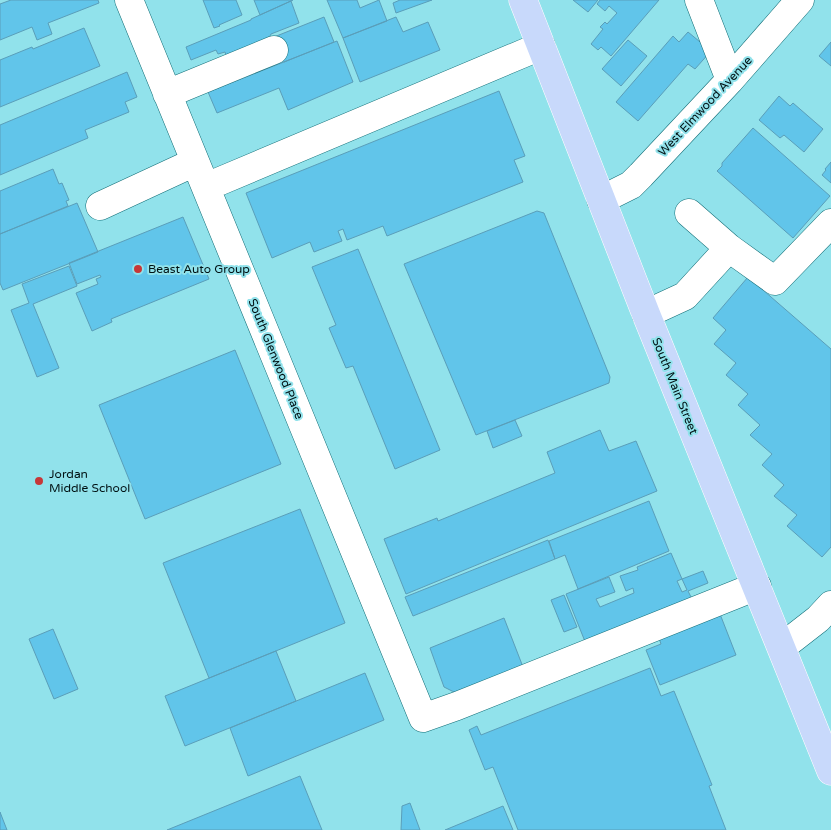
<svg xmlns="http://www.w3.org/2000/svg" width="831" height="830" viewBox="0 0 831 830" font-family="'Varela Round',sans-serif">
	<rect width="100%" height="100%" fill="#91e2eb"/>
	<!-- building -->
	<path fill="#61c5ea" stroke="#5a9eb9" d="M11,0h87l1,3 -51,20 4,11 -15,6 -5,-13 -32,13v-36z
		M203,0h33l6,15 -23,10 1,1 -6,2z
		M254,0h39l-33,15z
		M327,0h30l3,8 19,-8 8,21 -44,17z
		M400,0h32l-36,13 -3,-10z
		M573,0h25l-10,12z
		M600,0h59l-48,56 -10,-9 -3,3 -7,-6 12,-15 -3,-2 5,-5 2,2 10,-11 -8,-7 -4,5 -8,-7z
		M291,1l8,22 -28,11 -4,8 -39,19 -3,-9 -7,2 -2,-4 -25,10 -5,-13 65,-27v-1z
		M324,17l10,25 -50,20 -10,-25z
		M396,17l7,15 25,-10 12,28 -80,32 -17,-44z
		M84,28l16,38 -100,41v-47l32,-13 1,2z
		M688,32l23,19 -16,18 -7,-5 -50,57 -22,-19 57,-66 6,6z
		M628,40l19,16 -26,30 -19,-17z
		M337,41l16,41 -65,28 -9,-22 -62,25 -9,-21z
		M831,42v24l-12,-10z
		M127,72l10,25 -12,5 4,10 -44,18 3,8 -88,37v-50z
		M499,91l26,65 -11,4 9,22 -136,54 -4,-10 -36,14 -4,-11 -5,2 4,10 -28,11 -4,-10 -38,16 -26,-65z
		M779,96l11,10 3,-3 30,26 -19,23 -20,-17 -4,3 -21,-18z
		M753,128l77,68 -37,42 -76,-67 5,-5v-3z
		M831,162v21l-9,-8 4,-5 -1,-1z
		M53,169l6,15 3,-1 7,17 -3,1 2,5 -68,28v-43z
		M77,203l21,49 -95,38 -3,-7v-49z
		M537,211l7,2 66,164 -1,6 -133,52 -72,-171z
		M183,217l26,62 -98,40 1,3 -20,9 -16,-38 22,-9 -2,-5 5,-2 -1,-2 -23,9 -8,-21z
		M358,249l82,201 -45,19 -42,-103 -7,2 -17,-40 7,-3 -24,-58z
		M69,266l8,20 -44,18 26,64 -22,9 -26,-67 18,-7 -7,-19z
		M748,277l83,72v198l-9,10 -35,-31 10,-11 -23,-19 10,-11 -22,-20 10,-11 -22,-19 10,-10 -22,-20 10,-11 -22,-19 10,-12 -22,-19 12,-14 -13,-12z
		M235,350l46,114 -136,55 -46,-114z
		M515,420l7,16 -29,12 -6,-17z
		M600,430l9,21 27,-10 21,50 -251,103 -22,-55 53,-21 1,3 117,-48 -8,-21z
		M649,501l20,50 -91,38 -13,-34 -10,4 -6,-18z
		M300,509l45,114 -136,55 -46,-115z
		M548,540l7,19 -142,57 -8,-19z
		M671,553l11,26 -5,2 5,11 5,-2 -5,-11 21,-8 5,12 -20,8 5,10 -107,43 -20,-50 43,-17 6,15 -19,7 4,8 34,-14 -1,-5 -7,3 -6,-15 18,-6 -1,-3z
		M564,595l13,32 -13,5 -13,-32z
		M720,614l16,41 -76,30 -14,-35 15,-6 -2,-6z
		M504,618l19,49 -67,26 -12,-6 -14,-39z
		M53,629l25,60 -24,10 -25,-60z
		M276,651l20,50 -111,45 -20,-50z
		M650,668l11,28 13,-5 38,94 -3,1 17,44h-208l-25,-63 -8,3 -16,-40 8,-4 4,9z
		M365,673l19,47 -136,56 -18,-48z
		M300,776l22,54h-155z
		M410,803l10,27h-19l1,-24z
		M503,806l10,24h-68z
		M0,812l7,18h-7z"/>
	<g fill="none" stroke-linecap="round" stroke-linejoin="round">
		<defs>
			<path id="minor" d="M129,0l294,718 34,-12 300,-120
				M699,0l31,80
				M167,94l107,-44
				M206,187l335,-141
				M601,200l30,-15 10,-10 89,-95 70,-80
				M100,206l95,-44
				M689,213l40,35
				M646,314l39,-18 44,-48 46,33 56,-58
				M782,647l36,-28 13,-14"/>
			<path id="major" d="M523,0l123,314 185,457"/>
		</defs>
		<!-- minor casing -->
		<use href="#minor" stroke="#126e77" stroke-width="29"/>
		<!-- major casing -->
		<use href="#major" stroke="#fff" stroke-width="29"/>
		<!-- minor -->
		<use href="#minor" stroke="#fff" stroke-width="28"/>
		<!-- major -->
		<use href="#major" stroke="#c8d9fb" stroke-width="28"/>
	</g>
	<!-- markers -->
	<g fill="#c63738" stroke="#91e2eb" stroke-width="2">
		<circle cx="138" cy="269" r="5"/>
		<circle cx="39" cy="481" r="5"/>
	</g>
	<g text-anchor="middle" stroke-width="4" stroke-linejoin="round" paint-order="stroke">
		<!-- street labels -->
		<g font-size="12" fill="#001113" stroke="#91e2eb">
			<text transform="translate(705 106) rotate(-47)" y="4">West Elmwood Avenue</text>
			<text transform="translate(276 359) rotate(68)" y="4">South Glenwood Place</text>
			<text transform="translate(675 386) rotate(68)" y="4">South Main Street</text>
		</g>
		<!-- poi labels -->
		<g font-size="12" fill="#001113" stroke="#91e2eb" text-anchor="start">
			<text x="148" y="273">Beast Auto Group</text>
			<text x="49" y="478">Jordan<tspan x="49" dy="14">Middle School</tspan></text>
		</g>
	</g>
</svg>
